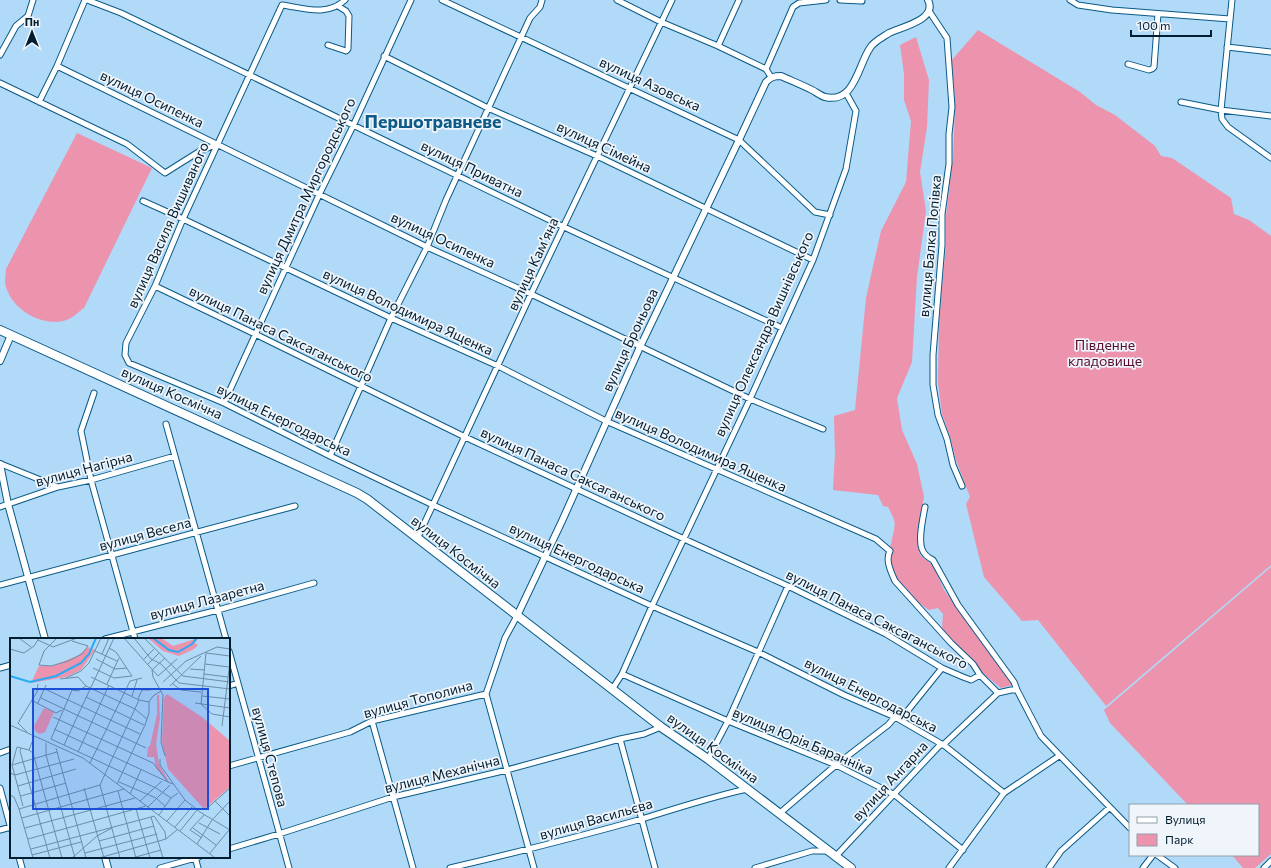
<svg xmlns="http://www.w3.org/2000/svg" width="1271" height="868" viewBox="0 0 1271 868" font-family="Commissioner,sans-serif">
	<rect width="100%" height="100%" fill="#b1d9f8"/>
	<!-- green -->
	<path fill="#ec93ad" d="M978,30l102,62 16,13 19,10 40,31 6,10 11,2 59,40 3,16 15,6 22,16v329l-165,141 -68,-86 -16,1 -38,-44 -18,-73 4,-7 -14,-37 -6,-23 -8,-23 -4,-31 1,-60 7,-79v-28l7,-59 2,-49 -1,-25 -3,-22z
		M916,37l13,43 -2,47 -7,45 6,39 -9,66 -5,85 -15,36 5,32 15,34 7,33 -4,23 -2,24 2,11 13,10 11,25 65,87 3,8 -11,3 -20,-16 -39,-43 1,-15 -5,-6 -9,2c-16,-11 -32,-25 -37,-44 -1,-6 -1,-13 -2,-18 0,-3 2,-6 2,-9 4,-18 4,-16 -4,-32l-5,-1 -5,-11 -45,-5 2,-37 -1,-37 21,-6 11,-112 15,-67 25,-49 5,-61 -7,-21v-26l-4,-29z
		M77,133l75,35 -68,140c-5,3 -10,9 -15,11 -24,10 -56,-8 -63,-32 -2,-5 0,-12 0,-18z
		M1271,567v287l-16,14h-12l-11,-13h26v-50h-70l-78,-82 -6,-13z"/>
	<g fill="none" stroke-linecap="round" stroke-linejoin="round">
		<defs>
			<path id="minor" d="M87,0l34,13 443,214 218,101
				M345,0c-18,17 -41,8 -63,5l-99,214 -28,67 -29,57 -1,12 4,8 95,40 106,53 103,49 219,101 106,46 86,43 51,22 50,29 59,47
				M442,0l297,140 76,72 15,3
				M617,0l44,22 57,24 48,23 5,8
				M840,0l22,1
				M1070,0l8,5 34,5 118,9
				M1232,0l-11,110 1,9 6,8 43,31
				M929,11l18,27 5,69 -3,27v30l-7,50v31l-9,110v30l5,30 9,24 6,26 9,21
				M328,45l18,6 2,-2 1,-33 -3,-5 -8,-5
				M718,46l21,-46
				M1227,47l44,5
				M0,55l16,-29 12,-10 5,-16
				M384,56l104,52 109,48 216,104
				M1128,64l21,6 3,-1 2,-2 4,-53
				M57,66l370,181 104,47 219,105 73,30
				M766,69l27,-62 6,-4 27,-3
				M0,83l127,61 38,29 35,-22 18,-7
				M39,102l18,-36 28,-66
				M1181,102l40,8 50,6
				M143,201l40,18 208,99 107,48 108,55 270,118 14,12c-5,9 1,21 5,30l56,62 22,21 7,11 18,18 13,-3h6
				M155,286l100,48 210,103 219,102 104,47 98,48 56,34 21,9 8,3 9,-5
				M94,393l-13,38 10,49 44,159
				M224,403l95,-208 34,-69 58,-126
				M166,424l60,215
				M330,456l61,-138 36,-71 19,-47 84,-182 10,-11 2,-7
				M1,464l57,23
				M0,507l58,-20 33,-7 84,-24
				M925,507c-2,11 -7,32 -3,42 2,6 7,9 11,11l25,45 56,77 3,8 24,46 89,92
				M417,539l114,-245 141,-294
				M0,585l295,-79
				M105,639l113,-29 96,-27
				M229,651l60,217
				M0,668l11,-3
				M622,674l106,47 108,44 59,30 68,55
				M229,686l9,-3
				M613,688l9,-14 30,-68 98,-207 63,-139 33,-91 10,-58 -10,-18
				M486,694l48,174
				M372,721l41,147
				M620,739l35,129
				M0,753l11,-4
				M708,759l20,-38 60,-135
				M229,766l121,-34 22,-11 114,-27 19,-56 12,-22
				M0,788l11,41
				M780,813l56,-48 52,-40 7,-8 10,-3 37,-46
				M0,830l11,-3
				M229,849l50,-15 114,-37 114,-27 113,-31 24,-5 17,-7
				M1157,855l18,13
				M836,856l104,-111h3l55,-52
				M19,857l3,11
				M195,857l3,11
				M160,868l39,-11
				M450,868c64,-15 128,-31 192,-49 35,-11 69,-22 105,-30
				M755,868l57,-17h15
				M949,868l55,-75 55,-37
				M1049,868l12,-17 48,-43
				M1143,868l10,-13
				M1264,868l7,-7"/>
			<path id="tertiary" d="M0,361l11,-26
				M0,464l8,40 37,135
				M517,616l45,-95 78,-174 99,-207 27,-58c5,-5 8,-6 15,-6 11,5 21,9 31,14 4,2 9,6 13,7 30,7 33,-32 45,-49 3,-6 13,-11 19,-15 12,-6 49,-13 39,-33
				M105,857l3,11"/>
			<path id="primary" d="M0,330l357,163 10,6 294,228 47,32 143,109"/>
		</defs>
		<!-- minor casing -->
		<use href="#minor" stroke="#095a86" stroke-width="7"/>
		<!-- tertiary casing -->
		<use href="#tertiary" stroke="#095a86" stroke-width="8"/>
		<!-- primary casing -->
		<use href="#primary" stroke="#095a86" stroke-width="10"/>
		<!-- minor -->
		<use href="#minor" stroke="#fff" stroke-width="5"/>
		<!-- tertiary -->
		<use href="#tertiary" stroke="#fff" stroke-width="6"/>
		<!-- primary -->
		<use href="#primary" stroke="#fff" stroke-width="8"/>
	</g>
	<g text-anchor="middle" stroke-width="3.5" stroke-linejoin="round" paint-order="stroke">
		<!-- street labels -->
		<g font-size="14" fill="#011e31" stroke="#eff5fb">
			<text transform="translate(650 84) rotate(25)" y="5">вулиця Азовська</text>
			<text transform="translate(152 99) rotate(26)" y="5">вулиця Осипенка</text>
			<text transform="translate(604 147) rotate(25)" y="5">вулиця Сімейна</text>
			<text transform="translate(472 169) rotate(26)" y="5">вулиця Приватна</text>
			<text transform="translate(306 196) rotate(-65)" y="5">вулиця Дмитра Миргородського</text>
			<text transform="translate(168 225) rotate(-66)" y="5">вулиця Василя Вишиваного</text>
			<text transform="translate(443 240) rotate(25)" y="5">вулиця Осипенка</text>
			<text transform="translate(930 246) rotate(-85)" y="5">вулиця Балка Попівка</text>
			<text transform="translate(533 264) rotate(-65)" y="5">вулиця Кам’яна</text>
			<text transform="translate(408 312) rotate(25)" y="5">вулиця Володимира Ященка</text>
			<text transform="translate(281 334) rotate(26)" y="5">вулиця Панаса Саксаганського</text>
			<text transform="translate(764 334) rotate(-66)" y="5">вулиця Олександра Вишнівського</text>
			<text transform="translate(630 340) rotate(-65)" y="5">вулиця Броньова</text>
			<text transform="translate(172 393) rotate(24)" y="5">вулиця Космічна</text>
			<text transform="translate(284 420) rotate(26)" y="5">вулиця Енергодарська</text>
			<text transform="translate(701 450) rotate(24)" y="5">вулиця Володимира Ященка</text>
			<text transform="translate(84 469) rotate(-15)" y="5">вулиця Нагірна</text>
			<text transform="translate(573 474) rotate(25)" y="5">вулиця Панаса Саксаганського</text>
			<text transform="translate(145 534) rotate(-15)" y="5">вулиця Весела</text>
			<text transform="translate(456 552) rotate(38)" y="5">вулиця Космічна</text>
			<text transform="translate(577 558) rotate(25)" y="5">вулиця Енергодарська</text>
			<text transform="translate(207 600) rotate(-15)" y="5">вулиця Лазаретна</text>
			<text transform="translate(877 619) rotate(27)" y="5">вулиця Панаса Саксаганського</text>
			<text transform="translate(871 695) rotate(27)" y="5">вулиця Енергодарська</text>
			<text transform="translate(418 699) rotate(-15)" y="5">вулиця Тополина</text>
			<text transform="translate(803 741) rotate(23)" y="5">вулиця Юрія Баранніка</text>
			<text transform="translate(713 748) rotate(36)" y="5">вулиця Космічна</text>
			<text transform="translate(270 757) rotate(75)" y="5">вулиця Степова</text>
			<text transform="translate(442 774) rotate(-14)" y="5">вулиця Механічна</text>
			<text transform="translate(890 781) rotate(-47)" y="5">вулиця Ангарна</text>
			<text transform="translate(596 819) rotate(-16)" y="5">вулиця Васильєва</text>
		</g>
		<!-- park labels -->
		<g font-size="14" fill="#590e2d" stroke="#eff5fb">
			<text x="1105" y="350">Південне<tspan x="1105" dy="16">кладовище</tspan></text>
		</g>
		<!-- district labels -->
		<g font-size="18" font-weight="bold" fill="#0d5b88" stroke="#eff5fb">
			<text x="433" y="128">Першотравневе</text>
		</g>
	</g>
	<!-- overview -->
	<g transform="translate(10 638)">
		<rect width="220" height="220" fill="#b1d9f8"/>
		<path d="M138,0h13l12,8 25,-8 -3,5 3,2 -4,4 -15,7 -16,-5zM78,9l7,3 -14,20 -15,7 -35,6 8,-17h14l26,-11zM149,56l1,24 -4,26 3,20 11,20 -14,-16 -2,-11h-7l1,-10 2,-1 7,-32v-18zM157,56l35,23 28,24v46l-26,22 -36,-40 -6,-27 2,-44zM34,70l10,4 -9,20 -5,2 -5,-3 -1,-5z" fill="#ec93ad"/>
		<path fill="none" stroke="#28abf7" stroke-width="2" d="M143,0l16,12 9,2 14,-8 5,-6M0,38l20,6 26,-6 25,-13 8,-9 7,-16"/>
		<path fill="none" stroke="#6b8ea8" stroke-width="1" d="M9,0l12,9M47,0l-13,13 -5,14 12,1 17,-5 14,-7 6,-8 -16,-5M114,0l34,38 19,-17M124,0l17,21 10,5 18,19 51,6M134,0l39,38 47,6M28,2l15,7 24,-9M207,9l13,2M0,11l14,4 10,-7 5,-8M85,13l22,10M92,16l7,-16M220,18l-24,-3 -5,51 11,10 18,3M86,21l19,10 12,-1M133,22l11,-11M195,26l24,3M137,27l12,-12M83,30l21,10 18,-2 -16,-24 -7,-4M180,31l15,1M142,32l1,7 10,18 -2,47 4,14M142,32l13,-12M194,36l24,3M81,39l48,23 10,2M56,40l15,-7 8,-8 12,-25M50,41l18,-2 8,9M153,44l23,-21 31,-14M97,46l12,-26M163,46l8,6 20,2M76,48l-8,5 -6,-1 -21,49 105,49 15,10M76,48l49,23 12,10M160,48l31,-30M35,51l95,45M122,58l5,-16M192,58l28,3M76,59l58,28M31,60l105,50M128,61l4,-9h9M21,62l25,13 6,-3M28,65l8,-18M185,65l35,5M43,79l100,46 15,19 5,2M0,87l73,33 131,99M212,88l8,-64M44,91l114,53M17,94l-9,-9 19,-31 1,-8M24,99l-5,13 4,3 29,105M36,105v12l29,103M54,107l50,-107M11,110l-1,3 30,107M46,110l30,110M68,114l31,-67M150,121v6l25,35 15,12 30,18M80,125l40,-82 12,-3M2,127l45,-13M0,135l5,2 59,-16M109,144l37,16 9,8M107,146l28,-59 4,-12v-11l4,-6 8,-5M90,147l20,73M8,148l58,-17M74,150l20,70M108,153l18,67M120,156l11,-24M0,157l4,2 5,12 14,49M11,158l45,-13M130,163l22,-20M205,163l15,15M13,168l-11,-41 5,-18 12,3M138,169l22,-22M9,171l81,-24 39,-85M126,171l14,49M195,172l25,-22M149,177l12,-17 7,-5M141,179l12,41M141,179l3,-1 11,16 1,7M12,180l102,-29M157,183l18,-21M189,185l21,11M165,189l17,-20M15,190l110,-30M183,190l23,17M170,193l17,-21M192,200l-12,-8 14,-15M18,201l118,-33M89,203l55,-15M187,206l15,-24 18,-19M21,211l120,-32M75,215l72,-19M200,215l19,-23M22,217l49,-13M62,220l25,-22 15,-8M89,220l67,-19 12,-10M122,220l29,-8"/>
		<path fill="#1d4ed8" fill-opacity="0.15" stroke="#1d4ed8" stroke-width="2" d="M23,51h175v120h-175z"/>
		<rect width="220" height="220" fill="none" stroke="#011e31" stroke-width="2"/>
	</g>
	<!-- legend -->
	<rect x="1129" y="804" width="130" height="52" fill="#eff5fb" stroke="#909faa"/>
	<rect x="1137" y="817" width="20" height="6" fill="#ffffff" stroke="#909faa"/>
	<text x="1165" y="824" font-size="12" fill="#011e31">Вулиця</text>
	<rect x="1137" y="834" width="20" height="12" fill="#ec93ad" stroke="#909faa"/>
	<text x="1165" y="844" font-size="12" fill="#011e31">Парк</text>
	<!-- north arrow -->
	<g transform="translate(32 32)" stroke="#eff5fb" stroke-width="3" paint-order="stroke">
	<path d="M0-3L7 15L0 10L-7 15Z" fill="#011e31"/>
	<text y="-6" font-size="11" font-weight="bold" text-anchor="middle" fill="#011e31">Пн</text>
	</g>
	<!-- scale -->
	<path d="M1131 30v6h80v-6" fill="none" stroke="#011e31" stroke-width="2"/>
	<text x="1137" y="30" font-size="12" fill="#011e31" stroke="#eff5fb" stroke-width="3" paint-order="stroke">100 m</text>
</svg>
